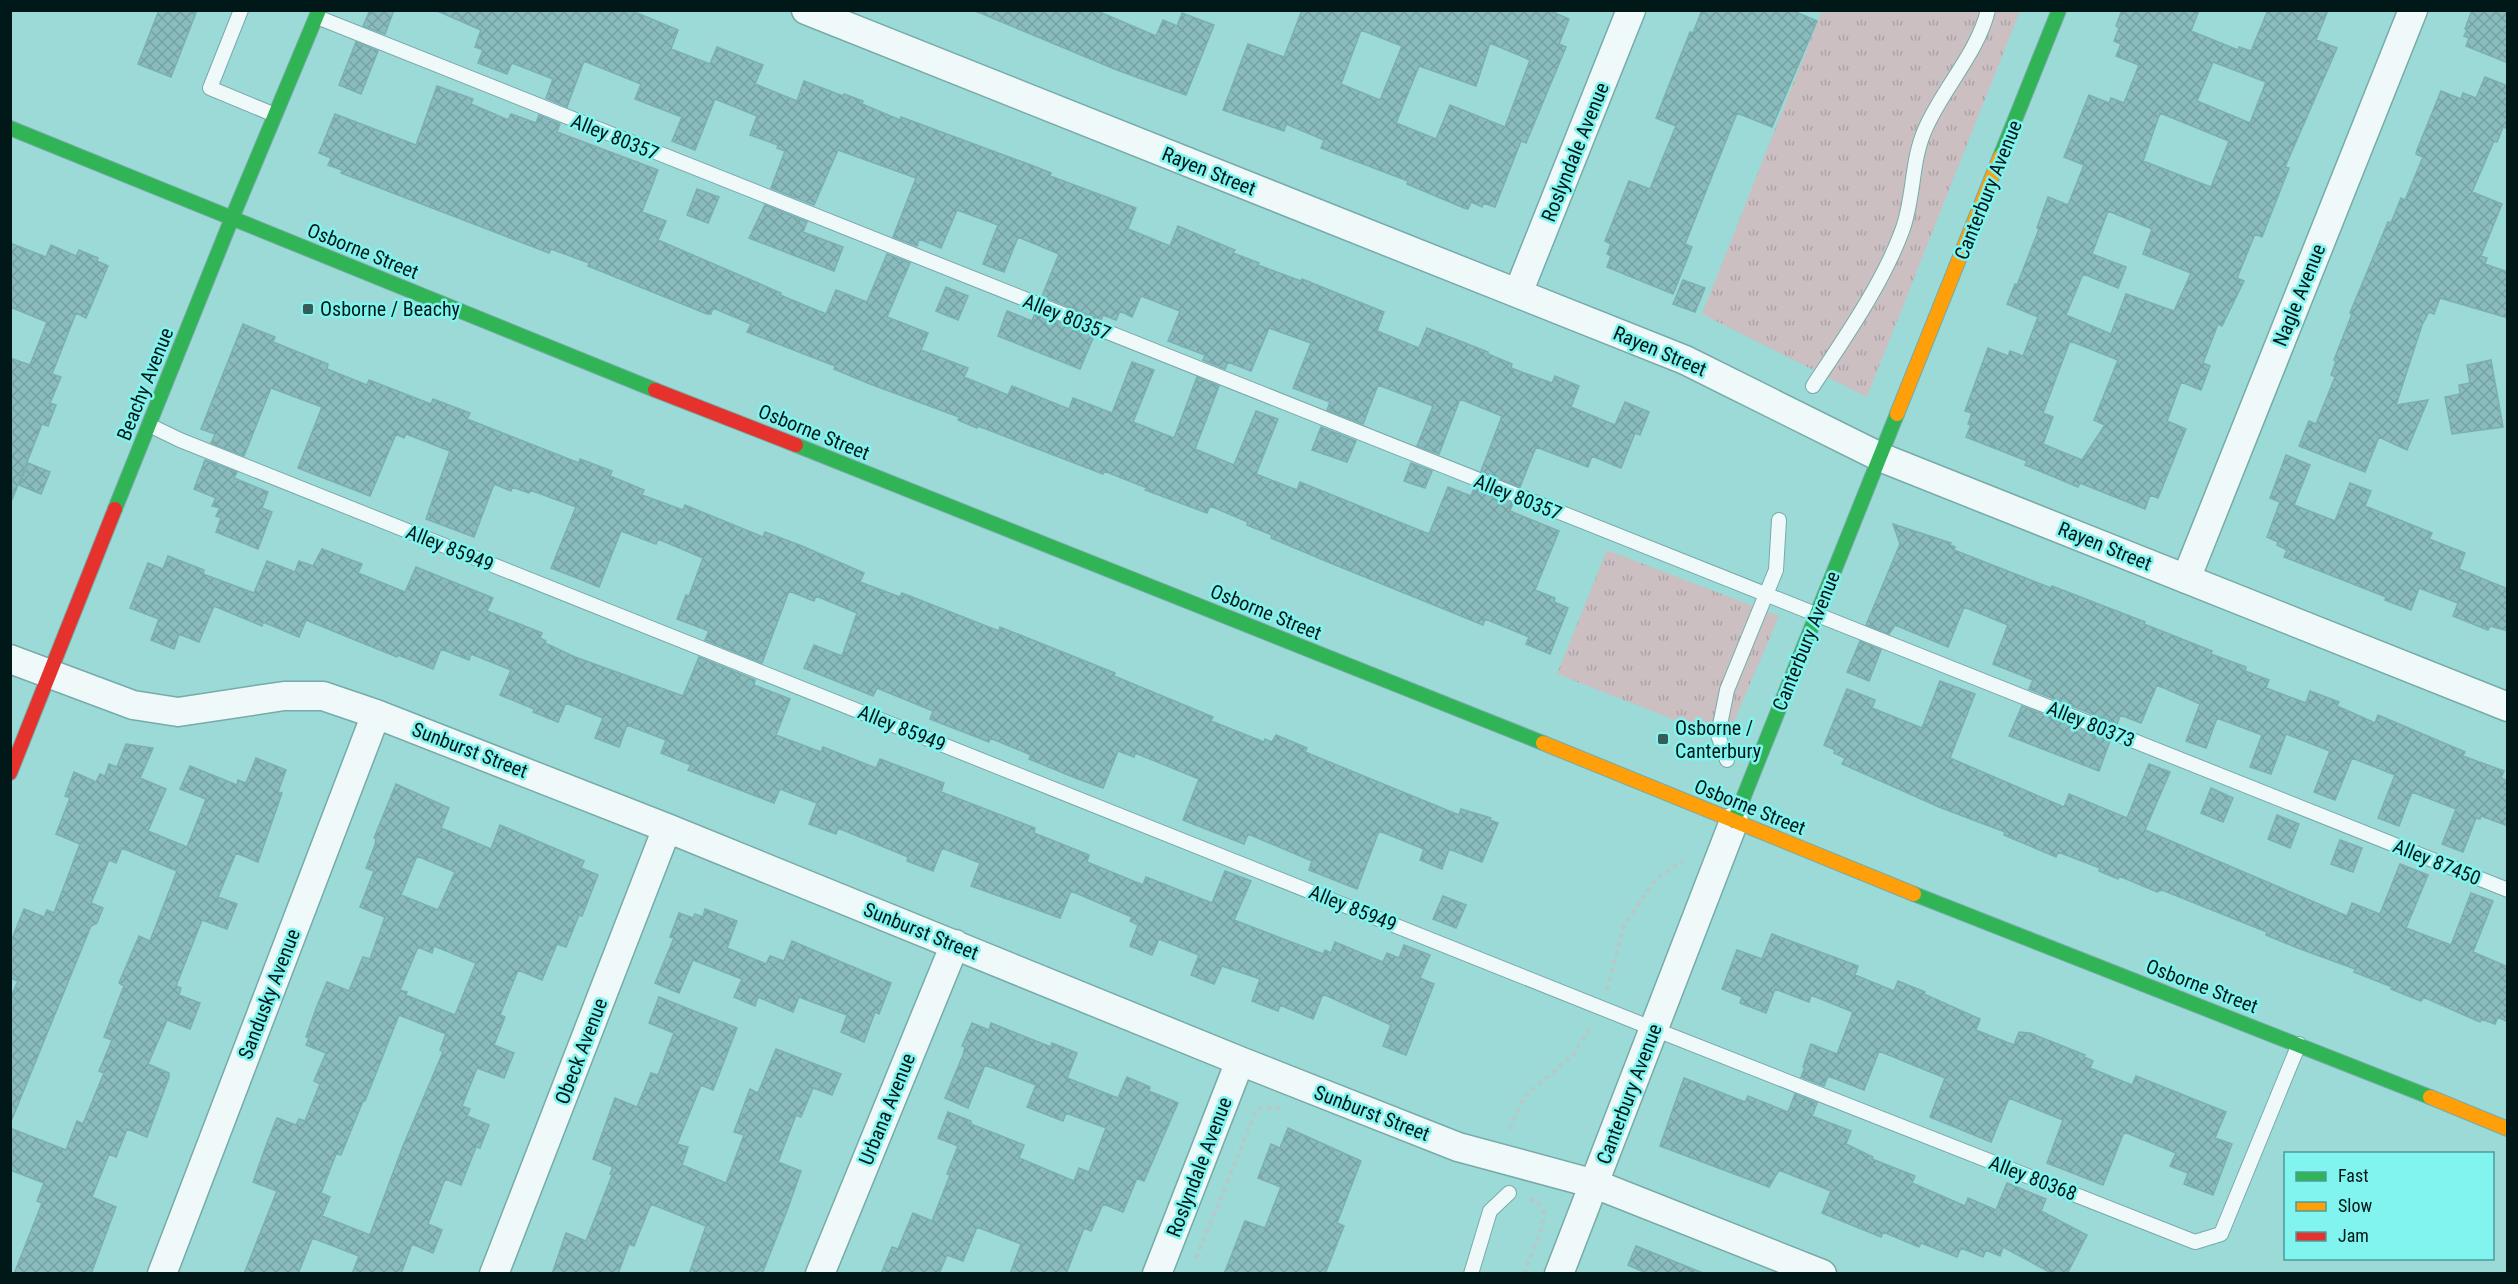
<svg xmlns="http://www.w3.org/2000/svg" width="2518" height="1284" viewBox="0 0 2518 1284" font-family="'Roboto Condensed',sans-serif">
	<defs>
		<pattern id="grass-tufts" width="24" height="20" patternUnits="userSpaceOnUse" patternTransform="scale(1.5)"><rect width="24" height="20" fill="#cbbfc2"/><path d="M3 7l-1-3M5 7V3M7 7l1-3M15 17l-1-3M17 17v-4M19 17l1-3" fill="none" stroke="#ada3a6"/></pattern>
		<pattern id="building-cross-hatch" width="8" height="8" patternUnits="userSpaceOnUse" patternTransform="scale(1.5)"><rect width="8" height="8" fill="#8abcbe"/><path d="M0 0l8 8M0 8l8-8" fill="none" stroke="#75a1a3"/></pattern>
	</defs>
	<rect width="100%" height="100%" fill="#9bdad7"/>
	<!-- grass -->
	<path fill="url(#grass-tufts)" d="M1822,11h198l-153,386 -165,-83z
		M1607,550l172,66 -53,124 -169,-66z"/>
	<!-- building -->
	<path fill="url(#building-cross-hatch)" stroke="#7cafb1" stroke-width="1.5" fill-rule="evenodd" d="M159,10h38l-26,67 -33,-13z
		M370,10h24l-9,24 -22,-8z
		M435,10h195l48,20 -7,19 39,15 7,-17 46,18 -8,19 42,17 7,-20 39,15 1,-2 19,7 -1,3 38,16 1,-3 130,48 20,8 -1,3 86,32 -8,21 42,17 8,-20 57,24 -2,3 26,10 -1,2 43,16 1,-2 82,33 -7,19 42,17 8,-20 61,24v2l24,10 -1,4 41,15 3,-7 24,10 -8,21 44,18 10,-23 24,10 -9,23 -5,-2 -14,35 -29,-12 -4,11 -52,-20 -16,40 -39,-16 21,-55 -42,-17 -21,55 -22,-8 16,-40 -55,-21 -15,39 -36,-14 3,-8 -37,-14 18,-45 -42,-15 -18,43 -23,-9 -3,7 -22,-9 2,-5 -37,-14 12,-30 -39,-15 -9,21 -12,-6 -4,9 -13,-5 -2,5 -59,-24 17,-42 -41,-17 -14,35 -21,-8 15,-39 -41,-15 -16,38 -22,-9 -2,7 -24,-9 23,-59 -78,-28 -24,55 -43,-17 14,-37 -8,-3 1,-3 -28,-10 7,-19 -42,-17 -20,51 -23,-9 10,-24 -47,-18 6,-15 -57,-23 -17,46 -21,-9 7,-19 -41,-16 -5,11 -29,-11 5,-13 -8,-3 6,-17z
		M973,10h122l61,26 7,-16 14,6 5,-13 32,12 -28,70 -69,-25z
		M1302,10h246l21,9 -10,25 7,3 -40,96 -5,-2 -26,66 -12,-4 -1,4 -11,-5 -3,7 -4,-1 -57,-24 1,-3 -87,-33 3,-8 -38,-16 -2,7 -61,-21 25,-66 36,13zM1361,30l41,16 -22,54 -39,-16zM1490,43l40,17 -25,67 -55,-22 -14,34 -40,-16 23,-57 57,20z
		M1702,10h89l26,11 -45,106 -35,-14 -52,131 7,3 -19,47 -66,-27 4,-11 -4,-2 4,-10 -6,-3 24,-60 21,8 26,-63 -20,-8 34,-86 3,1z
		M2122,10h77l-8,21 47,19 1,-3 12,4 17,-41h60l-12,30 21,8 -52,119 4,1 -27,69 -7,-3 -18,44 7,3 -22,45 -4,-2 -15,39 7,3 -9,24 -20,-8 -14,39 19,8 -28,69 -8,-3 -5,14 -65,-26 -2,4 -53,-22 2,-4 -61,-24 5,-12 -3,-1 4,-11 -7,-2 23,-63 20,8 2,-5 13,5 15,-39 -31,-13 8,-20 2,1 20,-51 2,-5 -2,-1 11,-31 20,8 16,-40 -20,-8 25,-62 20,8 2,-5 13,5 15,-38 -23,-9 5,-12 -7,-3 5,-13 -3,-2zM2213,62l53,20 -16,41 -53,-22zM2160,113l69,28 -18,46 -68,-26zM2108,211l44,18 -9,25 48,19 -17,38 -48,-17 -15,40 -45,-19 17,-41 35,14 8,-21 -34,-13zM2070,341l48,19 -24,60 11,5 -23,35 -39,-16 10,-27 -10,-4z
		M2472,10h36v53l-42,-17 3,-8 -5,-2 3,-6 -2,-1z
		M356,42l22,9 -17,43 -22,-9z
		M2485,77l23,9v43l-5,-2 -6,15 -3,-1 -22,51 30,12 -21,52 6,2 -2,6 23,8v46l-68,-20 -6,16 -5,-2 -7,13 -26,80 32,-5 -21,50 -28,-13 -14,35 -66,-26 10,-25 7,3 19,-47 -4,-2 5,-14 -2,-1 18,-46 -2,-1 38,-91 3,1 10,-25 4,2 18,-43 -7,-3 1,-4 24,-59 20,8 2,-6 13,5z
		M437,86l36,13 -2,5 37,16 3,-6 25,9 3,-8 21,9 -3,8 101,38 -16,42 24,9 -8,19 123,53 -1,2 46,19 10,-24 31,12 20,-48 23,9 -23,54 41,16 -7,17 47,18 -4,9 44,18 4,-9 57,23 4,-11 39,15 20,-51 22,8 -21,52 41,16 23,-61 22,9 -24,63 39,16 22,-54 22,8 -22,55 41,16 3,-8 129,52 19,-47 23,9 3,-8 39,15 -3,8 49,20 -24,59 20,8 -1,4 14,6 -18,46 -24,-10 3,-7 -44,-18 -2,6 -155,-63 -57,-24 1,-3 -25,-10 1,-3 -38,-16 -3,7 -62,-23 2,-2 -43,-17 -1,3 -125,-48 -1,2 -19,-8 1,-3 -89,-33 -36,-15 1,-3 -88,-34 4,-8 -38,-16 -2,6h-4l-119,-48 1,-3 -38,-14 -2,4 -208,-80 1,-3 -14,-5 3,-7 -12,-5 16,-39 81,31z
		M697,189l22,8 -11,26 -21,-8z
		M765,205l42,17 -4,10 40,15 -9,24 -85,-33z
		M10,243l36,14 5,-12 25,11 3,-6 19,8 -1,3 11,5 -22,52 -10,-5 -24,61 9,3 -11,26 6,2 -8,21 -6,-2 -30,76 -2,-142 20,7 17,-43 -37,-15z
		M1683,280l22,8 -10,24 -22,-8z
		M946,287l22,9 -10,24 -22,-9z
		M1007,311l25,10 3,-8 59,23 -14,33 -82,-33z
		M243,324l32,13 -2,5 55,22 -1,5 40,16 2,-5 62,24 2,-5 37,14 -3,6 112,44 1,-4 32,12 -2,5 34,14 -2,5 41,15 2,-5 78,32 2,-5 37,14 62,27 -4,9 40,15 2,-4 97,38 1,-4 115,46 -1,3 99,41 -2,4 53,21 1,-3 7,3 4,-7 31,13 -2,4 154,63 2,-6 30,9 -1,2 8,3 -16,39 -33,-13 -7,20 -22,-9 4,-11 -45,-18 -22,58 -48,-19 3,-9 -64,-27 -4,10 -61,-24 16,-41 -64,-26 -1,4 -16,-6 -15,37 -25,-9 -49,-20 2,-4 -41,-17 -1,4 -59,-23 3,-8 -56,-23 -4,8 -69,-28 10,-23 28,11 15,-43 -41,-17 -2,5 -25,-10 -27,72 -57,-23 4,-9 -32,-12 9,-24 3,1 14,-38 -45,-19 -2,5 -35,-13 -22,56 -22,-9 -26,-10 25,-61 -46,-17 -1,3 -17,-6 -1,4 -17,-7 -20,53 -48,-18 24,-68 -44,-17 -2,4 -8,-4 -26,62 -72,-28 24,-61 -51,-19 -27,68 -33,-13 4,-9 -14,-5z
		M2491,360l12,67 -51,7 -7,-37 15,-3 -1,-9 11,-2 -3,-18z
		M1321,427l35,14 -9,21 -35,-12z
		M2286,455l24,10 -16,40 41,16 15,-38 21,8 -6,15 67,27 -3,6 36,14 -6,16 49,20v42l-18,-5 -2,4 -35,-14 5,-13 -39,-15 -8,22 -26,-10 1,-3 -102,-40 3,-7 -10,-5 1,-3 -11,-5 13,-35 -10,-4z
		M205,460l32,12 -3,6 34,14 -6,16 10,4 -14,37 -42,-17 5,-14 -5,-2 4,-8 -8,-2 4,-8 -22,-9z
		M28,463l22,9 -9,22 -22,-9z
		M1411,463l21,8 -7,17 -21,-7z
		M1893,524l58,19 -1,2 5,2 -1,3 97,38 1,-2 93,36 -1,2 68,27 -1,3 35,13 -1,4 24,9 -3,8 40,15 4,-12 29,11 -2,4 38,17 3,-8 87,37 -2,4 41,15 -3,7 7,3v45l-27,-10 -1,3 -4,-1 -13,34 -21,-8 14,-35 -44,-17 -13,34 -21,-8 17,-43 -43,-17 -17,42 -21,-8 16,-41 -44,-17 -15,40 -21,-7 12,-32 -45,-17 -11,30 -20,-7 14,-37 -43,-19 -16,38 -21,-8 -3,9 -88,-35 4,-9 -40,-16 15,-39 -44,-18 -16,40 -53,-22 -6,9 -23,-9 34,-81z
		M322,549l40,15 -4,9 47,19 11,-25 77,31 -6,13 55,22 -2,5 6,3 -1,2 30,14 108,39 16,-39 56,23 -1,5 36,14 -14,36 45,17 2,-5 53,21 4,-9 64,24 -3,9 94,36 -1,5 55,22 -2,7 56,23 3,-8 66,26 13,-32 26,10 -17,39 52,20 37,14 2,-4 6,3 4,-11 48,20 4,-9 12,5 5,-13 26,10 -10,23 14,6 -28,71 -23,-9 8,-21 -68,-31 -10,25 -33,-14 -2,6 -26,-10 8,-22 -38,-13 -8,18 -23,-9 8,-20 -40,-16 -7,16 -22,-9 8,-21 -8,-4 2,-4 -61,-26 -11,27 -89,-32 9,-23 -38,-15 -9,23 -26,-10 1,-4 -70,-29 -2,6 -27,-10 8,-21 -37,-14 -6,14 -86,-33 3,-5 -30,-12 5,-13 -39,-15 -8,22 -24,-9 8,-20 -37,-15 -8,19 -25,-10 1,-3 -34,-14 11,-25 -40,-16 -2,6 -28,-11 -8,20 -35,-14 -1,2 -91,-37 -7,17 -36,-15 -1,4 -48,-20 -15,36 -20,-8 -5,15 -23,-9 8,-21 -29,-11 18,-45 15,6 5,-13 36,14 -1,4 51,19 13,-32 28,11 4,-11 14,5z
		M1860,641l21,9 -12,31 -22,-9z
		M1940,681l35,13 -25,64 114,49 5,-13 58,24 22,-54 21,8 -25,58 202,86 5,-13 28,11 20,-50 28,11 -22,53 45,17 20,-52 22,8 -20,51 35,15v55l-10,-5 -3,7 -14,-5 -1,3 -57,-25 -2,4 -30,-12 1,-2 -38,-15 1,-3 -60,-22 -29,-12 1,-3 -105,-42 -5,2 -38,-16 -1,3 -19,-8 1,-3 -42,-16 -2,5 -52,-22 1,-3 -66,-25 -97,-43 3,-6 -11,-5 1,-3 -11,-5 23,-56 28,11 -3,8 50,20z
		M2022,706l88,35 -11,30 -90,-35z
		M126,744l27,4 -13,30 26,11 -18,42 39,16 19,-48 -26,-10 10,-23 47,19 1,-5 8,3 10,-25 30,12 -8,22 4,1 -24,69 -22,-9 -18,44 19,7 -10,25 -25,-9 -26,66 5,2 -2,7 21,8 -10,26 -23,-9 -19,44 21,9v4l-22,60 -20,-8 -11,28 -7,-3 -17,43 24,10 -25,67h-77l28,-71 -5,-2 7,-18 -34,-13v-42l56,22 11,-29 6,3 21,-51 -5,-2 13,-31 -8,-3 20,-51 -5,-3 20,-47 11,5 27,-70 -55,-23 -6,15 -7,-3 -18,43 12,5 -6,15 -6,3 -81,198v-125l8,-18 -8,-3v-34l14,-35 20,8 3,-7 7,3 26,-69 -24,-10 14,-36 -5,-2 9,-24 22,10 4,-8 5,2 4,-12 8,3z
		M396,784l53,24 -8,20 50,21 9,-24 84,36 -3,7 17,7 -16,41 -3,-1 -13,32 -9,-3 -15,36 -24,-10 -18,45 5,2 -11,28 20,8 -10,25 -27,-10 -15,38 8,3 -3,7 22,9 -9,23 -4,-1 -15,38 -16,-6 -17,45 14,6 -9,23 -21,-9 -11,30h-49l7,-18 -44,-17h-3l-14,35h-54l33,-83 -24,-9 14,-39 10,-25 19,7 3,-6 6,2 15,-37 -6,-3 12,-28 -20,-8 3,-7 -3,-1 11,-31 10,-24 22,9 14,-34 7,2 15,-42 -25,-10 14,-36 -8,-3 9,-23 1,-7h-2zM417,856l38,16 -17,38 -37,-15zM434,946l42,17 -21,52 -49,-20 1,-3 -7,-2 18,-43 14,6zM399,1015l47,19 -6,16 3,2 -40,94 -33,89 -48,-19 8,-19 -9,-4 15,-39 5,1 22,-54h2z
		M2211,788l22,10 -10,24 -22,-9z
		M2277,815l22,9 -9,24 -22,-9z
		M2340,840l22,8 -9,24 -22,-8z
		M1443,896l23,9 -10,23 -23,-9z
		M705,909l32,12 -10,27 39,16 4,-8 14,5 8,-20 99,42 -12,31 -4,-2 -11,30 -23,-10 6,-17 -48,-18 -6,15 -35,-15 -3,9 -21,-9 8,-18 -49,-19 -14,33 -24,-10 19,-45 -4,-1 9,-24 14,5 2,-4 8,3z
		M1772,934l86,32 -3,9 39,16 4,-10 27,11 -1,2 56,25 -4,11 38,15 5,-13 11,1 55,22 -1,2 9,4 -3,7 42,17 4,-9 90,36 -11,26 17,6 -19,51 -29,-11 4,-11 -18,-7 6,-13 -52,-21 -21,53 -56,-22 16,-43 -54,-22 -18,44 -61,-25 15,-39 -66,-27 -15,39 -36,-14 -4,10 -23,-9 4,-10h-2l8,-23 26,10 16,-42 -42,-17 -2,7 -34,-13 -9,24 -26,-10 2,-6 -20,-8 15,-39 25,9z
		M659,997l78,31 -24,62 -12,-5 -24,59 11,3 -6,18 44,18 18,-48 -10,-3 16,-43 8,4 18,-44 65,25 -9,21 -19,-7 -12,29 -5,-2 -18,47 23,9 -13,37 -26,66h-73l17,-48 -55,-22 -17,42 -5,-2 -11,30h-66l14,-41 20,8 26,-66 -2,-1 3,-7 -20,-8 22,-61 22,9 14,-34 7,2 16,-42 -25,-10z
		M972,1023l17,7 2,-7 60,24 1,-4 25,10 -10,25 51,20 9,-21 23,10 -1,4 29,12 -34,78 -7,-3 -14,34 -20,-8 -12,27 -7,-3 -18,46h-56l11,-30 -44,-17 -14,34 -16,-6 -8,19h-58l11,-27 6,2 15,-36 19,8 18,-46 -3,-1 11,-28 -20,-8 10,-26 23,9v3l53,21 -5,13 55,23 5,-13 10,4 17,-44 -40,-15 -3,8 -36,-14 9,-22 -51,-20 -17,43 -23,-10 18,-43 2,-8 -3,-1z
		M1684,1078l61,24 3,-6 40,16 7,-18 22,9 -5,13 39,15 -5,13 27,13 -1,2 43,17 -3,7 53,23 3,-8 28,12 11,-27 39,16 -5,12 46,24 -20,39h-14l-50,-27 -3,9 -14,-6 -3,7 -22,-9 -4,9 -36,-14 -2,4 -36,-15 -2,5 -59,-24 9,-22 -52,-21 -10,17 -109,-41z
		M1288,1128l73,33 -24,62 7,3 -19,48h-101l21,-53 20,7 16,-41 -23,-9 13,-34 9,4z
		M1636,1246l67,27v1h-55l-20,-9z"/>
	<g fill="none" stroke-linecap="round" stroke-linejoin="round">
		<defs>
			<path id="lane" d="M241,10l-31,78 65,27
				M317,17l2191,873
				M1813,386c31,-47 70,-103 89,-155 12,-31 9,-68 22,-99 17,-42 53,-77 64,-122
				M149,425l31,15 1474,589 541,213 26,-8 78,-190
				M1727,760l-9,-25 9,-45 49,-120 3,-50
				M1471,1274l19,-63 19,-18"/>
			<path id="street" d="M806,10l879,350 195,97 628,250
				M1518,293l113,-283
				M2186,579l227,-569
				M10,659l123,46 45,7 106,-16h39l53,18 291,114 573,233 218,86 137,37 227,90
				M162,1274l214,-560
				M494,1274l173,-446
				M820,1274l135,-330
				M1157,1274l83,-213
				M1559,1274l175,-453"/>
			<path id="fast" d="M10,128l645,262
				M2000,157l59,-147
				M796,445l747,298
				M115,509l117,-291 87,-208
				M1734,821l163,-407
				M1914,894l516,203"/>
			<path id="slow" d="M1897,414l103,-257
				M1543,743l371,151
				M2430,1097l78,32"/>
			<path id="jam" d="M655,390l141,55
				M10,773l105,-264"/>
		</defs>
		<!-- lane casing -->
		<use href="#lane" stroke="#77aba9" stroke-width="16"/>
		<!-- street casing -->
		<use href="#street" stroke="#77aba9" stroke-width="31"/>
		<!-- fast casing -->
		<use href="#fast" stroke="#77aba9" stroke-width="16"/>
		<!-- slow casing -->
		<use href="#slow" stroke="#77aba9" stroke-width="16"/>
		<!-- jam casing -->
		<use href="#jam" stroke="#77aba9" stroke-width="16"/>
		<!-- path -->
		<path stroke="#b6c8c8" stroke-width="4" stroke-dasharray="4.5 4.5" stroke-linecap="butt" d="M1607,990l17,-65 32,-46 26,-18
			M1510,1129l14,-32 49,-42 19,-31
			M1196,1258l61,-149 17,-2 6,2
			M1524,1274l18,-47 2,-15 -7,-11 -10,-3"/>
		<!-- lane -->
		<use href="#lane" stroke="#f0f9f9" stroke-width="14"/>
		<!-- street -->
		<use href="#street" stroke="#f0f9f9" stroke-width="28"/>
		<!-- fast -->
		<use href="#fast" stroke="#30b455" stroke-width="14"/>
		<!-- slow -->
		<use href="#slow" stroke="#ff9f0a" stroke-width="14"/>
		<!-- jam -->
		<use href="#jam" stroke="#e5322d" stroke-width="14"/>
	</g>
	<!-- markers -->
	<g fill="#365c5a" stroke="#81f4ef" stroke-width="2">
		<rect x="302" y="303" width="12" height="12" rx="3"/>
		<rect x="1657" y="733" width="12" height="12" rx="3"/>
	</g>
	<g text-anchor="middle" stroke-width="5" stroke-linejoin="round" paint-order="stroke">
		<!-- street labels -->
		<g font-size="20" fill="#001817" stroke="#81f4ef">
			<text transform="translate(615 137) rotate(22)" y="7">Alley 80357</text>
			<text transform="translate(1575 152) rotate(-68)" y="7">Roslyndale Avenue</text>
			<text transform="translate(1209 171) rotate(22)" y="7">Rayen Street</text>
			<text transform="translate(1988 190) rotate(-68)" y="7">Canterbury Avenue</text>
			<text transform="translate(363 251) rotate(22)" y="7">Osborne Street</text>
			<text transform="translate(2299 295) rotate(-68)" y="7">Nagle Avenue</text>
			<text transform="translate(1067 317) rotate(22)" y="7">Alley 80357</text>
			<text transform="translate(1660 351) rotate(23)" y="7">Rayen Street</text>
			<text transform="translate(145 384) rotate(-68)" y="7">Beachy Avenue</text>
			<text transform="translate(814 432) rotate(22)" y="7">Osborne Street</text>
			<text transform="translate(1518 497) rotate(22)" y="7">Alley 80357</text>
			<text transform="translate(2105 546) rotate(22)" y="7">Rayen Street</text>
			<text transform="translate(450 548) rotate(22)" y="7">Alley 85949</text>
			<text transform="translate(1266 612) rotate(22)" y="7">Osborne Street</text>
			<text transform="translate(1806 641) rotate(-68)" y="7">Canterbury Avenue</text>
			<text transform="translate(2091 724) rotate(22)" y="7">Alley 80373</text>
			<text transform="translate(902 728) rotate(22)" y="7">Alley 85949</text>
			<text transform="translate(470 750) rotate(21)" y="7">Sunburst Street</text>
			<text transform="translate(1750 807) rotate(22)" y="7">Osborne Street</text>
			<text transform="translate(2437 862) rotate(22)" y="7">Alley 87450</text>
			<text transform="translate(1353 908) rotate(22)" y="7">Alley 85949</text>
			<text transform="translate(921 931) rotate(22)" y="7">Sunburst Street</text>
			<text transform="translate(2202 986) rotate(21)" y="7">Osborne Street</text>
			<text transform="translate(269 994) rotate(-69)" y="7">Sandusky Avenue</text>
			<text transform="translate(581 1051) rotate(-69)" y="7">Obeck Avenue</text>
			<text transform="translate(1629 1094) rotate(-69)" y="7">Canterbury Avenue</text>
			<text transform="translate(887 1109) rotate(-68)" y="7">Urbana Avenue</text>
			<text transform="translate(1372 1113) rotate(21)" y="7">Sunburst Street</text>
			<text transform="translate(1199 1167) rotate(-69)" y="7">Roslyndale Avenue</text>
			<text transform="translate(2033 1178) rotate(21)" y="7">Alley 80368</text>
		</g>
		<!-- poi labels -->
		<g font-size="20" fill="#001817" stroke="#81f4ef" text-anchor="start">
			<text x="320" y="316">Osborne / Beachy</text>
			<text x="1675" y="735">Osborne /<tspan x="1675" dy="23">Canterbury</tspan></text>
		</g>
	</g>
	<!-- border -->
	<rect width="2518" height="1284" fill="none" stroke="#001817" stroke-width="24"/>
	<!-- legend -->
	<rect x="2284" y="1152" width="210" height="108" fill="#81f4ef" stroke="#4d9c99" stroke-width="1.5"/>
	<rect x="2296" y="1172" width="30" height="9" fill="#30b455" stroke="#4d9c99" stroke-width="1.5"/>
	<text x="2338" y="1182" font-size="18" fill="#001817">Fast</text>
	<rect x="2296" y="1202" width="30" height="9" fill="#ff9f0a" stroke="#4d9c99" stroke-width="1.5"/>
	<text x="2338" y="1212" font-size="18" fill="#001817">Slow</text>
	<rect x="2296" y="1232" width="30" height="9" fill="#e5322d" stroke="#4d9c99" stroke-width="1.5"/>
	<text x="2338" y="1242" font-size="18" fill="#001817">Jam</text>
</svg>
